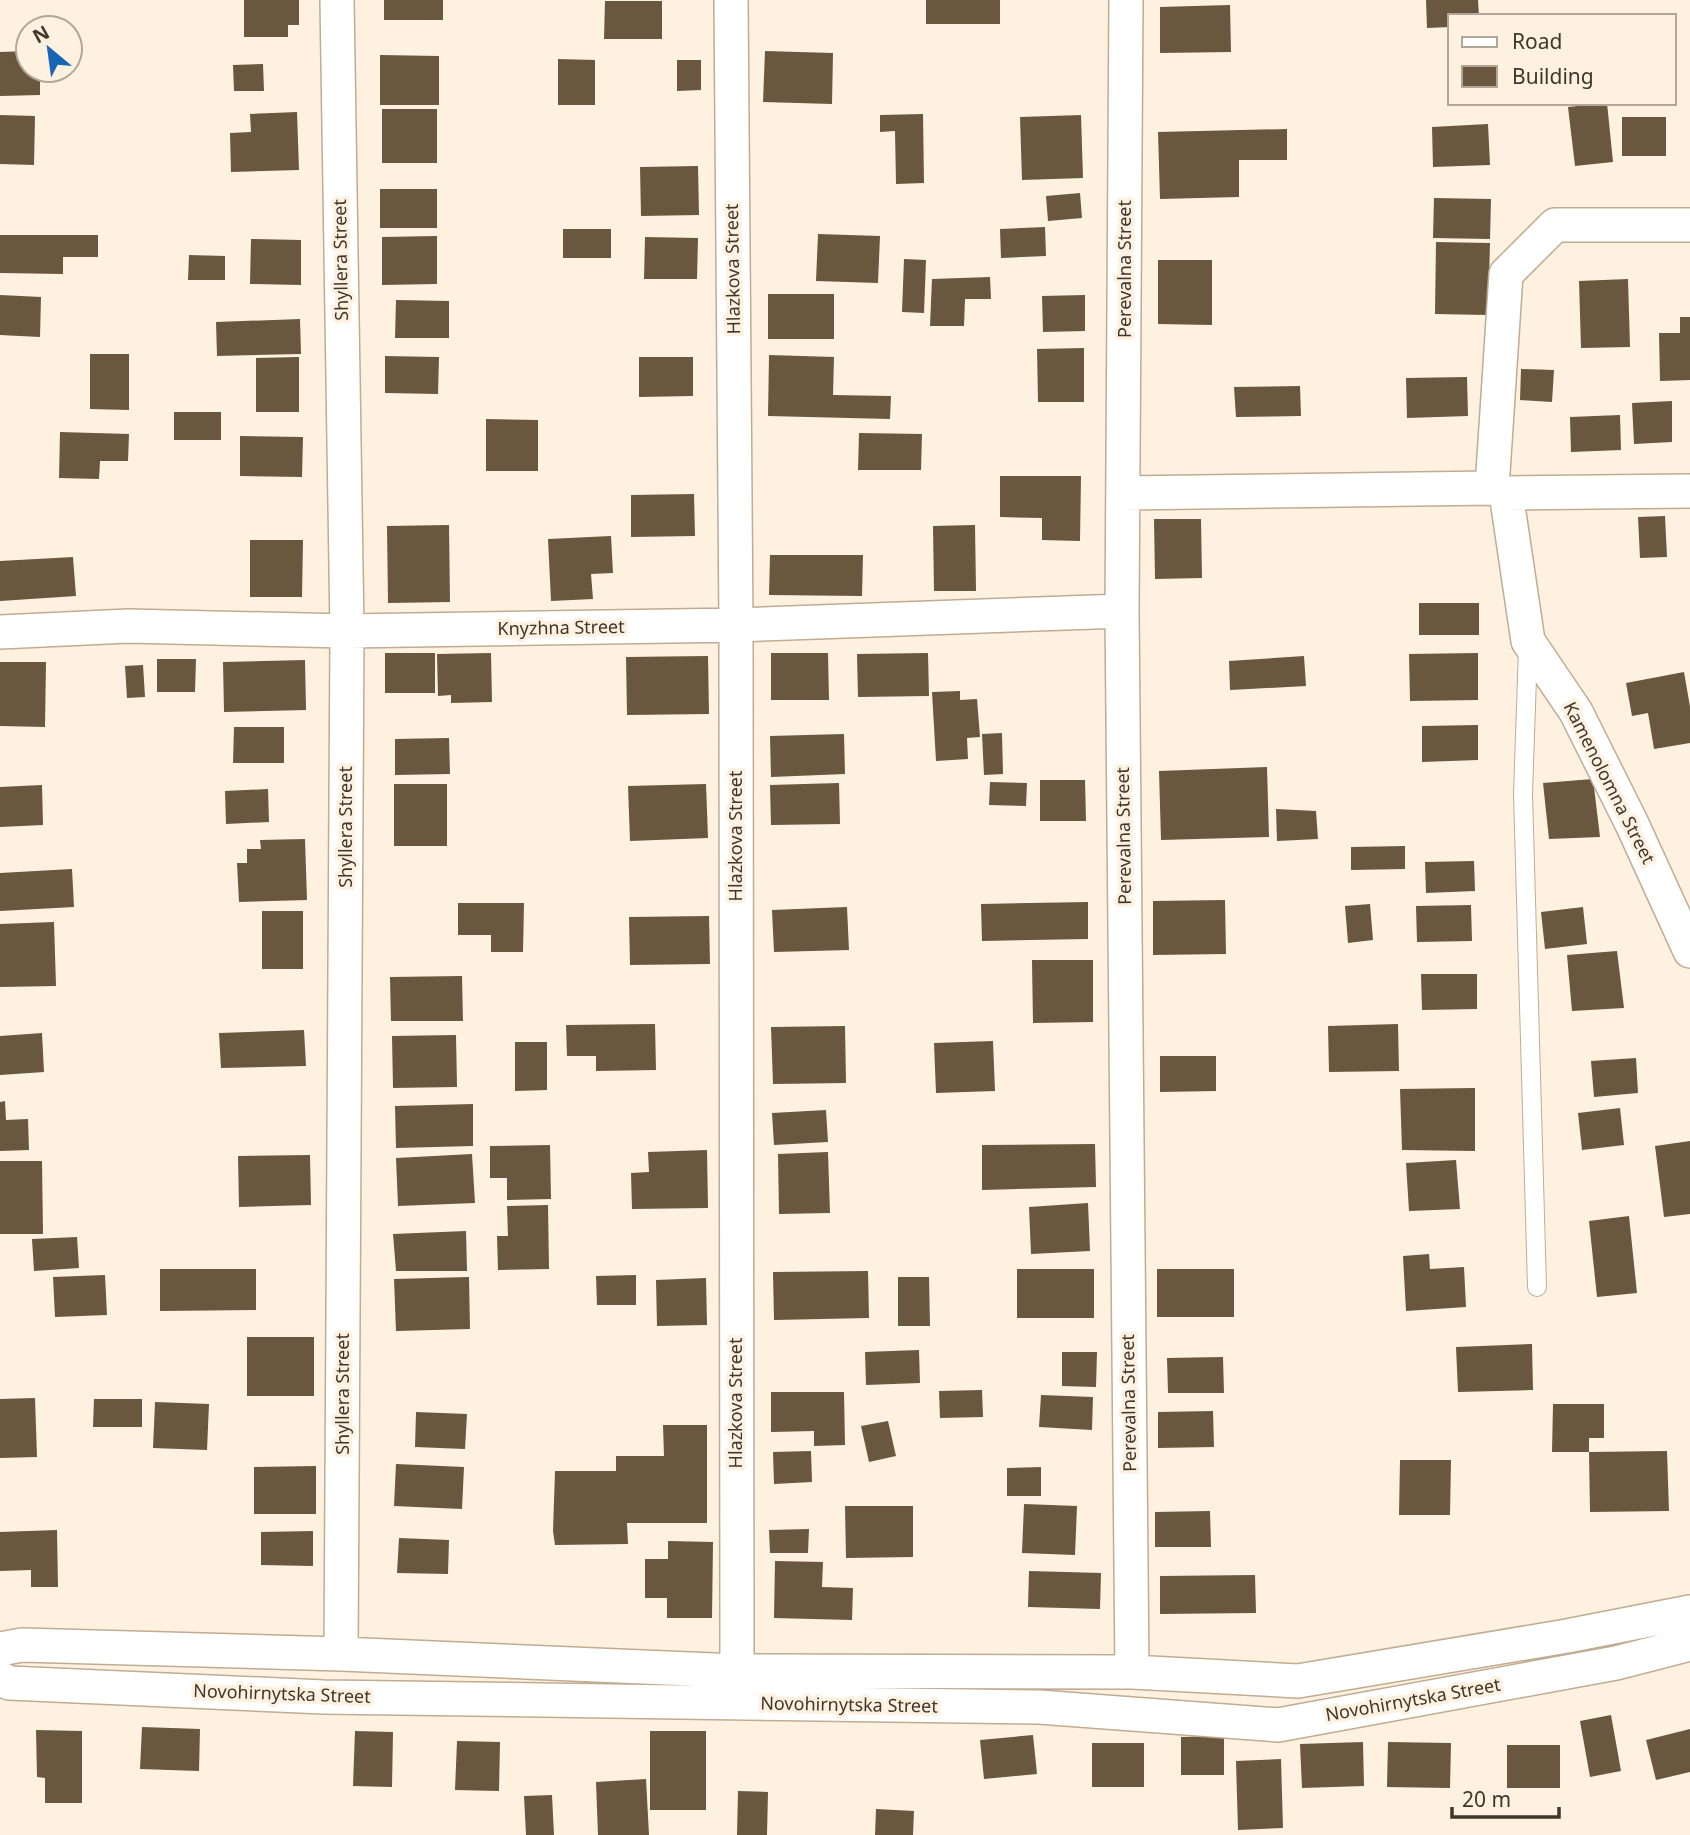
<svg xmlns="http://www.w3.org/2000/svg" width="1690" height="1835" viewBox="0 0 1690 1835" font-family="'Noto Sans',sans-serif">
	<rect width="100%" height="100%" fill="#fef1e0"/>
	<!-- building -->
	<path fill="#69573f" d="M244,0h55v25h-11v12h-44z
		M384,0h59v20h-59z
		M926,0h74v24h-74z
		M1426,0h52l1,16h-29v11l-23,1z
		M605,1h57v38h-58z
		M1230,5l1,47 -71,1v-46z
		M28,51v19h12v25l-40,1v-44z
		M765,51l68,2 -1,51 -69,-2z
		M380,55l59,1v49h-59z
		M558,59l37,1v45h-37z
		M677,60h24v30l-24,1z
		M263,64l1,27h-30l-1,-26z
		M1607,103l6,59 -38,4 -7,-59z
		M382,109h55v54h-55z
		M297,112l2,58 -68,2 -1,-39 21,-1 -1,-18z
		M923,114l1,69 -28,1 -1,-53 -15,1v-17z
		M0,115l35,1 -1,49 -34,-1z
		M1081,115l2,63 -61,2 -2,-63z
		M1622,117h44v39h-44z
		M1488,124l2,41 -57,2 -1,-40z
		M1287,129v31h-48v37l-79,2 -2,-67z
		M698,166l1,49 -58,1 -1,-49z
		M380,189h57v39h-57z
		M1080,193l2,25 -34,3 -2,-25z
		M1434,198l57,1 -1,40 -57,-1z
		M1045,227l1,29 -45,2 -1,-29z
		M563,229h48v29h-48z
		M818,234l62,2 -2,47 -62,-2z
		M0,235h98v22h-35v17l-63,-1z
		M437,236v48l-55,1v-48z
		M645,237l53,1 -1,41h-53z
		M251,239l50,1v45l-51,-1z
		M1436,242l54,1 -2,72 -53,-1z
		M189,255l36,1v24h-37z
		M904,259l22,1 -2,53 -22,-1z
		M1158,260h54v65l-54,-1z
		M990,277l1,22h-26l-1,27h-34l2,-47z
		M1628,279l2,68 -49,1 -2,-67z
		M768,294h66v45h-66z
		M0,295l41,2 -1,40 -40,-2z
		M1085,295v36l-42,1 -1,-36z
		M396,300l53,1v37h-54z
		M1680,317h10v63l-30,1 -1,-48h21z
		M300,319l1,35 -84,2 -1,-34z
		M1084,348v54h-46l-1,-53z
		M90,354h39v56l-39,-1z
		M769,355l65,2 -1,38 58,1 -1,23 -122,-3z
		M385,356l54,1 -1,37 -53,-1z
		M299,357v55h-43v-54z
		M639,357h54v39l-54,1z
		M1521,369l33,1 -2,32 -32,-2z
		M1467,377l1,39 -61,2 -1,-40z
		M1300,386l1,30 -65,1 -2,-30z
		M1672,401v41l-38,2 -2,-41z
		M174,412h47v28h-47z
		M1620,415l1,35 -50,2 -1,-35z
		M486,419l52,1v51h-52z
		M60,432l69,2 -1,27h-28l-1,18 -40,-1z
		M859,433l63,1 -1,36h-63z
		M240,436l63,1 -1,40 -62,-1z
		M1000,476h81l-1,65 -38,-1v-22l-42,-1z
		M694,494l1,42 -64,1v-42z
		M1665,516l2,41 -27,1 -2,-41z
		M1154,519h47l1,59 -47,1z
		M449,525l1,77 -62,1 -1,-77z
		M975,525l1,66h-42l-1,-65z
		M611,536l2,37 -22,1 2,25 -42,2 -3,-62z
		M250,540h53l-1,57h-52z
		M770,555h93l-1,41 -93,-1z
		M73,557l3,39 -76,5v-40z
		M1419,603h60v32h-60z
		M385,653h50v40h-50z
		M491,653l1,49 -41,1v-8l-13,1 -1,-42z
		M771,653h57l1,47h-58z
		M928,653l1,43 -71,1 -1,-43z
		M1478,653v47l-68,1 -1,-47z
		M708,656l1,58 -82,1 -1,-58z
		M1304,656l2,30 -76,4 -1,-29z
		M157,659h39l-1,33h-38z
		M305,660l1,50 -82,2 -1,-50z
		M0,662h46l-1,65 -45,-1z
		M143,665l2,32 -18,1 -2,-32z
		M1684,672l6,35v36l-36,6 -6,-36 -16,3 -6,-33z
		M960,691v9l17,-1 3,38 -13,1 1,21 -32,2 -4,-69z
		M1478,725v35l-56,2v-36z
		M234,727h50v36h-51z
		M1002,733l1,41 -19,1 -2,-41z
		M844,734l1,40 -74,3 -1,-41z
		M449,738l1,36 -55,1v-36z
		M1267,767l2,70 -108,3 -2,-69z
		M1593,779l7,58 -51,2 -6,-56z
		M1040,780h45l1,41h-46z
		M990,782l37,1 -1,23 -37,-1z
		M839,783l1,41 -69,1 -1,-40z
		M394,784h53v62h-53z
		M706,784l2,54 -78,3 -2,-55z
		M42,785l1,40 -43,2v-40z
		M268,789l1,33 -43,2 -1,-33z
		M1276,809l40,2 2,28 -41,2z
		M305,839l2,61 -68,2 -2,-39h10v-14h14l-1,-9z
		M1405,846v23l-54,1v-23z
		M1474,861l1,30 -49,2 -1,-31z
		M72,869l2,38 -74,4v-38z
		M1225,900l1,54 -73,1v-54z
		M1088,902v37l-106,2 -1,-37z
		M458,903h66l-1,49h-32v-17h-33z
		M1370,904l3,36 -25,3 -3,-37z
		M1471,905l1,36 -55,1 -1,-36z
		M847,907l2,43 -75,2 -2,-42z
		M1583,907l4,37 -42,5 -4,-37z
		M262,911h41v58h-41z
		M709,916l1,48 -80,1 -1,-48z
		M54,922l2,64 -56,1v-63z
		M1617,951l7,57 -52,3 -5,-56z
		M1032,960h61v62l-60,1z
		M1421,974h56v35l-55,1z
		M462,976l1,45h-72l-1,-44z
		M655,1024l1,46 -60,1v-15h-29l-1,-31z
		M1398,1024l1,47 -70,1 -1,-46z
		M845,1026l1,57 -73,1 -2,-57z
		M304,1030l2,36 -85,2 -2,-35z
		M42,1033l2,39 -44,3v-39z
		M456,1035l1,52 -64,1 -1,-52z
		M993,1041l2,50 -59,2 -2,-50z
		M515,1042h32v48l-32,1z
		M1160,1056h56v35l-56,1z
		M1636,1058l2,35 -44,4 -3,-36z
		M1475,1088v63l-73,-1 -2,-61z
		M5,1101l1,19 22,-1 1,31 -29,1v-49z
		M473,1104v42l-77,2 -1,-42z
		M1620,1108l4,37 -42,5 -4,-37z
		M826,1110l2,32 -54,3 -2,-32z
		M1690,1141v73l-26,3 -9,-71z
		M1095,1144l1,43 -114,3v-45z
		M550,1145l1,54 -44,1v-22h-17v-32z
		M707,1150l1,58 -76,1 -1,-36 18,-1 -1,-20z
		M828,1152l2,61 -51,1 -1,-60z
		M472,1154l3,49 -77,3 -2,-48z
		M310,1155l1,50 -72,2 -1,-51z
		M1456,1160l4,49 -51,2 -3,-48z
		M0,1161h42l1,73h-43z
		M1088,1203l2,48 -59,3 -2,-47z
		M548,1205l1,64 -51,1 -1,-34h11l-1,-30z
		M1629,1216l8,77 -40,4 -8,-76z
		M466,1231l1,40h-71l-3,-37z
		M77,1237l2,31 -45,3 -2,-32z
		M1429,1254l1,15 34,-2 2,40 -60,4 -3,-55z
		M160,1269h96v41l-96,1z
		M1017,1269h77v49h-77z
		M1157,1269h77v48h-77z
		M868,1271l1,47 -95,2 -1,-48z
		M105,1275l2,40 -52,2 -2,-40z
		M636,1275v30h-39l-1,-29z
		M469,1277l1,52 -74,2 -2,-52z
		M898,1277h31l1,49h-32z
		M706,1278l1,47 -50,1 -1,-46z
		M247,1337h67v59h-67z
		M1532,1344l1,46 -75,2 -2,-45z
		M919,1350l1,33 -54,2 -1,-33z
		M1062,1352h35l-1,35 -34,-1z
		M1223,1357l1,36h-56l-1,-35z
		M982,1390l1,27 -43,1 -1,-27z
		M771,1392h73l1,53 -31,1v-15l-43,1z
		M1041,1395l52,2 -1,33 -53,-3z
		M35,1398l2,59 -37,1v-59z
		M94,1399h48v28h-49z
		M155,1402l54,2 -2,46 -54,-2z
		M1553,1404h51v34h-15v14h-37z
		M1213,1411l1,36 -56,1v-36z
		M416,1412l51,2 -2,35 -50,-2z
		M888,1421l8,35 -27,6 -8,-36z
		M663,1425h44v98h-80l1,21 -73,1 -2,-14 2,-60h61v-15h48z
		M811,1451l1,31 -38,2 -1,-32z
		M1667,1451l2,60 -79,1 -1,-60z
		M1400,1460h51l-1,55h-51z
		M396,1464l68,3 -2,42 -68,-3z
		M316,1466v48h-62v-47z
		M1041,1467v29h-34v-28z
		M1024,1504l53,2 -2,49 -53,-2z
		M845,1506h68v51l-67,1z
		M1210,1511l1,36h-56v-35z
		M809,1529l-1,24h-38l-1,-23z
		M57,1530l1,57h-27v-17l-31,1v-39z
		M313,1531v35l-52,-1v-33z
		M399,1538l50,2 -1,34 -51,-1z
		M668,1541l45,1 -1,76h-45v-20h-22v-39h23z
		M775,1561l48,1 -1,25 31,1 -1,32 -78,-2z
		M1029,1571l72,2 -1,36 -72,-2z
		M1255,1575l1,38 -96,1v-38z
		M1611,1715l10,56 -31,6 -10,-56z
		M142,1727l58,2 -1,42 -59,-2z
		M1690,1729v43l-34,8 -10,-40z
		M36,1730l46,1v72h-37v-25l-8,-1z
		M355,1731l38,1 -1,55 -39,-1z
		M650,1731h56v79h-56z
		M1033,1735l4,39 -53,5 -4,-39z
		M1224,1736v39h-43v-38z
		M457,1741l43,1 -1,49 -44,-1z
		M1363,1742l1,44 -62,2 -2,-44z
		M1388,1742l63,1 -1,45 -63,-1z
		M1092,1743h52v44h-52z
		M1507,1745h53v43h-53z
		M1281,1759l2,69 -45,2 -2,-69z
		M646,1779l3,56h-51l-2,-53z
		M738,1791l30,1 -1,43h-30z
		M552,1795l2,40h-28l-2,-39z
		M876,1809l38,2 -1,24h-38z"/>
	<g fill="none" stroke-linecap="round" stroke-linejoin="round">
		<defs>
			<path id="lane" d="M1528,648l-5,146 14,493"/>
			<path id="street" d="M337,0l10,631 -6,1023
				M731,0l5,625 1,1046
				M1126,0l-4,611 10,1061
				M1492,488l14,-214 49,-49h135
				M1123,493l369,-5 14,5 184,-2
				M1506,493l22,148 48,71 56,112 58,127
				M0,632l128,-6 219,5 389,-6 386,-14
				M0,1649l22,-4 319,9 396,17 395,1 166,9 269,-45 123,-24
				M0,1678l9,5 315,14 715,10 239,18 338,-62 74,-19"/>
		</defs>
		<!-- lane casing -->
		<use href="#lane" stroke="#c0ac91" stroke-width="20"/>
		<!-- street casing -->
		<use href="#street" stroke="#c0ac91" stroke-width="36"/>
		<!-- lane -->
		<use href="#lane" stroke="#fff" stroke-width="18"/>
		<!-- street -->
		<use href="#street" stroke="#fff" stroke-width="33"/>
	</g>
	<g text-anchor="middle" stroke-width="7" stroke-linejoin="round" paint-order="stroke">
		<!-- street labels -->
		<g font-size="18" fill="#3f362c" stroke="#fef1e0">
			<text transform="translate(341 260) rotate(-91)" y="6">Shyllera Street</text>
			<text transform="translate(733 269) rotate(-91)" y="6">Hlazkova Street</text>
			<text transform="translate(1125 269) rotate(-90)" y="6">Perevalna Street</text>
			<text transform="translate(561 628) rotate(-1)" y="6">Knyzhna Street</text>
			<text transform="translate(1609 783) rotate(63)" y="6">Kamenolomna Street</text>
			<text transform="translate(346 827) rotate(-90)" y="6">Shyllera Street</text>
			<text transform="translate(736 836) rotate(-90)" y="6">Hlazkova Street</text>
			<text transform="translate(1124 836) rotate(-91)" y="6">Perevalna Street</text>
			<text transform="translate(343 1394) rotate(-90)" y="6">Shyllera Street</text>
			<text transform="translate(736 1403) rotate(-90)" y="6">Hlazkova Street</text>
			<text transform="translate(1129 1403) rotate(-91)" y="6">Perevalna Street</text>
			<text transform="translate(282 1694) rotate(2)" y="6">Novohirnytska Street</text>
			<text transform="translate(1413 1700) rotate(-10)" y="6">Novohirnytska Street</text>
			<text transform="translate(849 1705) rotate(1)" y="6">Novohirnytska Street</text>
		</g>
	</g>
	<!-- legend -->
	<rect x="1448" y="14" width="228" height="91" fill="#fef1e0" stroke="#b2a698" stroke-width="2"/>
	<rect x="1462" y="37" width="35" height="10" fill="#ffffff" stroke="#b2a698" stroke-width="2"/>
	<text x="1512" y="49" font-size="21" fill="#3f362c">Road</text>
	<rect x="1462" y="66" width="35" height="21" fill="#69573f" stroke="#b2a698" stroke-width="2"/>
	<text x="1512" y="84" font-size="21" fill="#3f362c">Building</text>
	<!-- north arrow -->
	<g transform="translate(49 49) rotate(331)"><circle r="33" fill="#fef1e0" stroke="#b2a698" stroke-width="2"/>
	<path d="M0-5L12 26L0 18L-12 26Z" fill="#1666b5"/>
	<text y="-10" font-size="19" font-weight="bold" text-anchor="middle" fill="#3f362c">N</text>
	</g>
	<!-- scale -->
	<path d="M1452 1807v10h107v-10" fill="none" stroke="#3f362c" stroke-width="3.5"/>
	<text x="1462" y="1807" font-size="21" fill="#3f362c" stroke="#fef1e0" stroke-width="5" paint-order="stroke">20 m</text>
</svg>
